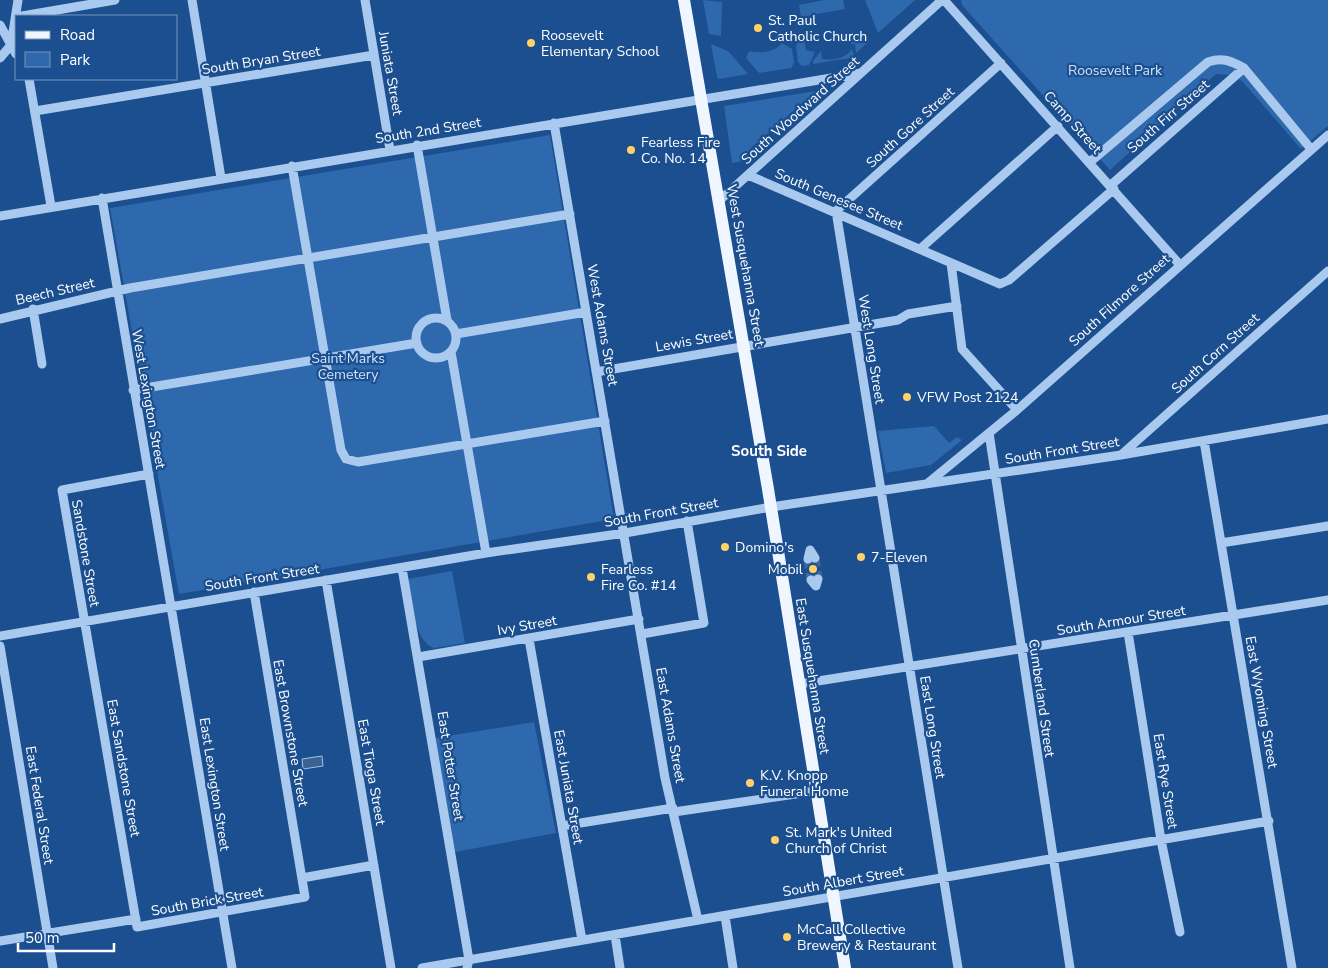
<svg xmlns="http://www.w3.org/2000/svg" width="1328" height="968" viewBox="0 0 1328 968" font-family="'Nunito Sans',sans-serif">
	<rect width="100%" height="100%" fill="#1b4f8f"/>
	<!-- green -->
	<path fill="#2e69ad" d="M703,0l19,2 -1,34 -12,-2z
		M824,0h19l2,9 -44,8 -2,-12z
		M865,0h50l-37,33z
		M961,0h367v126l-27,23 -59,-68 -10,-6 -16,-1 -106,96 -148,-165z
		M861,33l8,8 -13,12 -1,-9h-4l-2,-10z
		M804,38l2,12 9,2 -6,13 -7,1 -4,-4 -2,-16 4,-7z
		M782,43l10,6 2,14 -3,5 -32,5 -13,-15 3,-7c10,3 26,1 33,-8z
		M711,44l17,7 20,23 -29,5 -2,-2z
		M852,49l2,6 -4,3 -37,6v-3l8,-10 1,8c12,2 24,-1 30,-10z
		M816,91l-65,57 -6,13 -13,2 -8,-57z
		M550,135l64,384 -435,75 -69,-386z
		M934,426l15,17 8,-6 5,3 -31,25 -45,8 -8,-42z
		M452,571l13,72 -31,5c-21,-7 -22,-50 -26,-69z
		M534,722l22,111 -101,19 -20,-114z"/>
	<!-- water -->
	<path fill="#3c6290" stroke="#9cc4f0" d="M322,756l1,10 -20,3 -1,-10z"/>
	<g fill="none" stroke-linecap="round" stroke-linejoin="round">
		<!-- minor-tunnel -->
		<path stroke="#3d69a0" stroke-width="9" stroke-dasharray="9 4.5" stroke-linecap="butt" d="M815,558l3,21
			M808,559l3,21"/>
		<!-- minor -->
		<path stroke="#a9c9ee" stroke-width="9" d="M192,0l29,178
			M365,0l25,150
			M944,0l236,265
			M22,16l93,-16
			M0,25l16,29
			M0,58l11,-13 7,-45
			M29,79l22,127
			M35,111l339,-56
			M554,123l111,655 33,142
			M417,145l30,175
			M1090,162l118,-100c15,-5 23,-1 36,6l67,81
			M292,166l49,284 5,9 12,3 247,-41
			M748,175l252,109 9,-4 105,-91
			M1111,185l133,-117
			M102,198l130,770
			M720,200l222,-200
			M836,211l122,757
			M836,211l165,-148
			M0,216l861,-143
			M920,249l138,-123
			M951,263l11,86 55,61
			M33,309l9,55
			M416 338a20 20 0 1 1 40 0a20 20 0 1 1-40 0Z
			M0,319l130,-31 440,-74
			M456,334l130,-22
			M451,352l35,201
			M596,372l302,-52 10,-6 49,-8
			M133,390l284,-47
			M989,433l81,535
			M1204,441l88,527
			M1121,455l207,-184
			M149,474l-87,16 75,437 168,-30 -51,-305
			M928,483l89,-73 311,-275
			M1221,543l107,-17
			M808,559l2,-9 5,8
			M402,568l67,392 -2,8
			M326,580l65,388
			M811,580l5,6 2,-7
			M1128,632l33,208 19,92
			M642,634l62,-11 -17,-102
			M0,636l486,-83 139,-20 146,-26 350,-52 207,-36
			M529,639l53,301
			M0,646l53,322
			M418,657l221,-38
			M799,684l529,-84
			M674,812l142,-21
			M562,826l111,-18
			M302,878l72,-13
			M725,916l8,52
			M615,935l5,33
			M0,941l136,-22
			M422,968l847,-147"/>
		<!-- major -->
		<path stroke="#f0f6ff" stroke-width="12" d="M684,0l84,489 77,479"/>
	</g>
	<!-- markers -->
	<g fill="#ffd166" stroke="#1b4f8f" stroke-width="2">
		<circle cx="758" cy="28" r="5"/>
		<circle cx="531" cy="43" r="5"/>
		<circle cx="631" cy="150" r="5"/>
		<circle cx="907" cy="397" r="5"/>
		<circle cx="725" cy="547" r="5"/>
		<circle cx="861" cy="557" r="5"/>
		<circle cx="813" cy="569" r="5"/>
		<circle cx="591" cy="577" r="5"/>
		<circle cx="750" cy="783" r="5"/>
		<circle cx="775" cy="840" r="5"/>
		<circle cx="787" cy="937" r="5"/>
	</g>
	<g text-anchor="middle" stroke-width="4.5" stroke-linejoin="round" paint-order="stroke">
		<!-- poi labels -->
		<g font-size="14" fill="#fff" stroke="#1b4f8f" text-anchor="start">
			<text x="768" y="25">St. Paul<tspan x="768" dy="16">Catholic Church</tspan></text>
			<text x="541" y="40">Roosevelt<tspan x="541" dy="16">Elementary School</tspan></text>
			<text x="641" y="147">Fearless Fire<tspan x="641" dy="16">Co. No. 14</tspan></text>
			<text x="917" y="402">VFW Post 2124</text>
			<text x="735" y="552">Domino's</text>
			<text x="871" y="562">7-Eleven</text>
			<text x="601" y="574">Fearless<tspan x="601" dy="16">Fire Co. #14</tspan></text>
			<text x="803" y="574" text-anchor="end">Mobil</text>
			<text x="760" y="780">K.V. Knopp<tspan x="760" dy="16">Funeral Home</tspan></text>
			<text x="785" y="837">St. Mark's United<tspan x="785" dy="16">Church of Christ</tspan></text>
			<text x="797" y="934">McCall Collective<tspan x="797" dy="16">Brewery &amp; Restaurant</tspan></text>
		</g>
		<!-- street labels -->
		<g font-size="14" fill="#fff" stroke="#1b4f8f">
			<text transform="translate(261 60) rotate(-9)" y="5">South Bryan Street</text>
			<text transform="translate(391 73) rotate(80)" y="5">Juniata Street</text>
			<text transform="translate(800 110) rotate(-42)" y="5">South Woodward Street</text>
			<text transform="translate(1168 116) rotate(-41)" y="5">South Firr Street</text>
			<text transform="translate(1073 122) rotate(48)" y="5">Camp Street</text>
			<text transform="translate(910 127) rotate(-42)" y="5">South Gore Street</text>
			<text transform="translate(428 130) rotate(-9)" y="5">South 2nd Street</text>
			<text transform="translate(839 199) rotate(23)" y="5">South Genesee Street</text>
			<text transform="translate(746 265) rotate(80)" y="5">West Susquehanna Street</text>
			<text transform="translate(55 291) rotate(-13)" y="5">Beech Street</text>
			<text transform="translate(1119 300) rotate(-42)" y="5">South Filmore Street</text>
			<text transform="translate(603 325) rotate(80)" y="5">West Adams Street</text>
			<text transform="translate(694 340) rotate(-10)" y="5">Lewis Street</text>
			<text transform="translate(872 349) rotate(81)" y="5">West Long Street</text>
			<text transform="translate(1215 353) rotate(-42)" y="5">South Corn Street</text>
			<text transform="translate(149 399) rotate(80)" y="5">West Lexington Street</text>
			<text transform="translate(1062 450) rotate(-9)" y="5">South Front Street</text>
			<text transform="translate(661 512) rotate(-10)" y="5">South Front Street</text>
			<text transform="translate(86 553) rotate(80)" y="5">Sandstone Street</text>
			<text transform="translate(262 577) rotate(-9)" y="5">South Front Street</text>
			<text transform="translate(1121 620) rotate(-9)" y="5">South Armour Street</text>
			<text transform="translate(527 625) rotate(-10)" y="5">Ivy Street</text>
			<text transform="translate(813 676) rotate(81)" y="5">East Susquehanna Street</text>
			<text transform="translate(1042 698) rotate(82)" y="5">Cumberland Street</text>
			<text transform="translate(1262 702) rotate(80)" y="5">East Wyoming Street</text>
			<text transform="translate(671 725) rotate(80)" y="5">East Adams Street</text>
			<text transform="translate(933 727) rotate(81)" y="5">East Long Street</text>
			<text transform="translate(291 733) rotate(80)" y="5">East Brownstone Street</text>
			<text transform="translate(451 766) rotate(81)" y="5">East Potter Street</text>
			<text transform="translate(124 768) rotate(80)" y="5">East Sandstone Street</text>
			<text transform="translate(372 772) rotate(80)" y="5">East Tioga Street</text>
			<text transform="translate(1166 781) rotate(81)" y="5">East Rye Street</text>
			<text transform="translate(215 784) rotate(81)" y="5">East Lexington Street</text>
			<text transform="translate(569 787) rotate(80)" y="5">East Juniata Street</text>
			<text transform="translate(40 805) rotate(81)" y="5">East Federal Street</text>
			<text transform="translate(843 881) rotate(-10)" y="5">South Albert Street</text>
			<text transform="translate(207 901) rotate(-10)" y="5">South Brick Street</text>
		</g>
		<!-- park labels -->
		<g font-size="14" fill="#cfe3fa" stroke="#1b4f8f">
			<text x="1115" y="75">Roosevelt Park</text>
			<text x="348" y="363">Saint Marks<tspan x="348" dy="16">Cemetery</tspan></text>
		</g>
		<!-- neighbourhood labels -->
		<g font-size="15" font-weight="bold" fill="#fff" stroke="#1b4f8f">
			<text x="769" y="456">South Side</text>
		</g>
	</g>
	<!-- legend -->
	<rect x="15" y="15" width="162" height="65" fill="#1b4f8f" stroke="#7695bc"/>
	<rect x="25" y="31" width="25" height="8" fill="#f0f6ff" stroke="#7695bc"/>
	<text x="60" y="40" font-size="15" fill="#ffffff">Road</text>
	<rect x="25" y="52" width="25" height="15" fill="#2e69ad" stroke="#7695bc"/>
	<text x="60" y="65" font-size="15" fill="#ffffff">Park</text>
	<!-- scale -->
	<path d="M18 943v8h96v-8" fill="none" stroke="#ffffff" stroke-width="2.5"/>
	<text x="25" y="943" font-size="15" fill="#ffffff" stroke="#1b4f8f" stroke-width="4" paint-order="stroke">50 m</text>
</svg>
